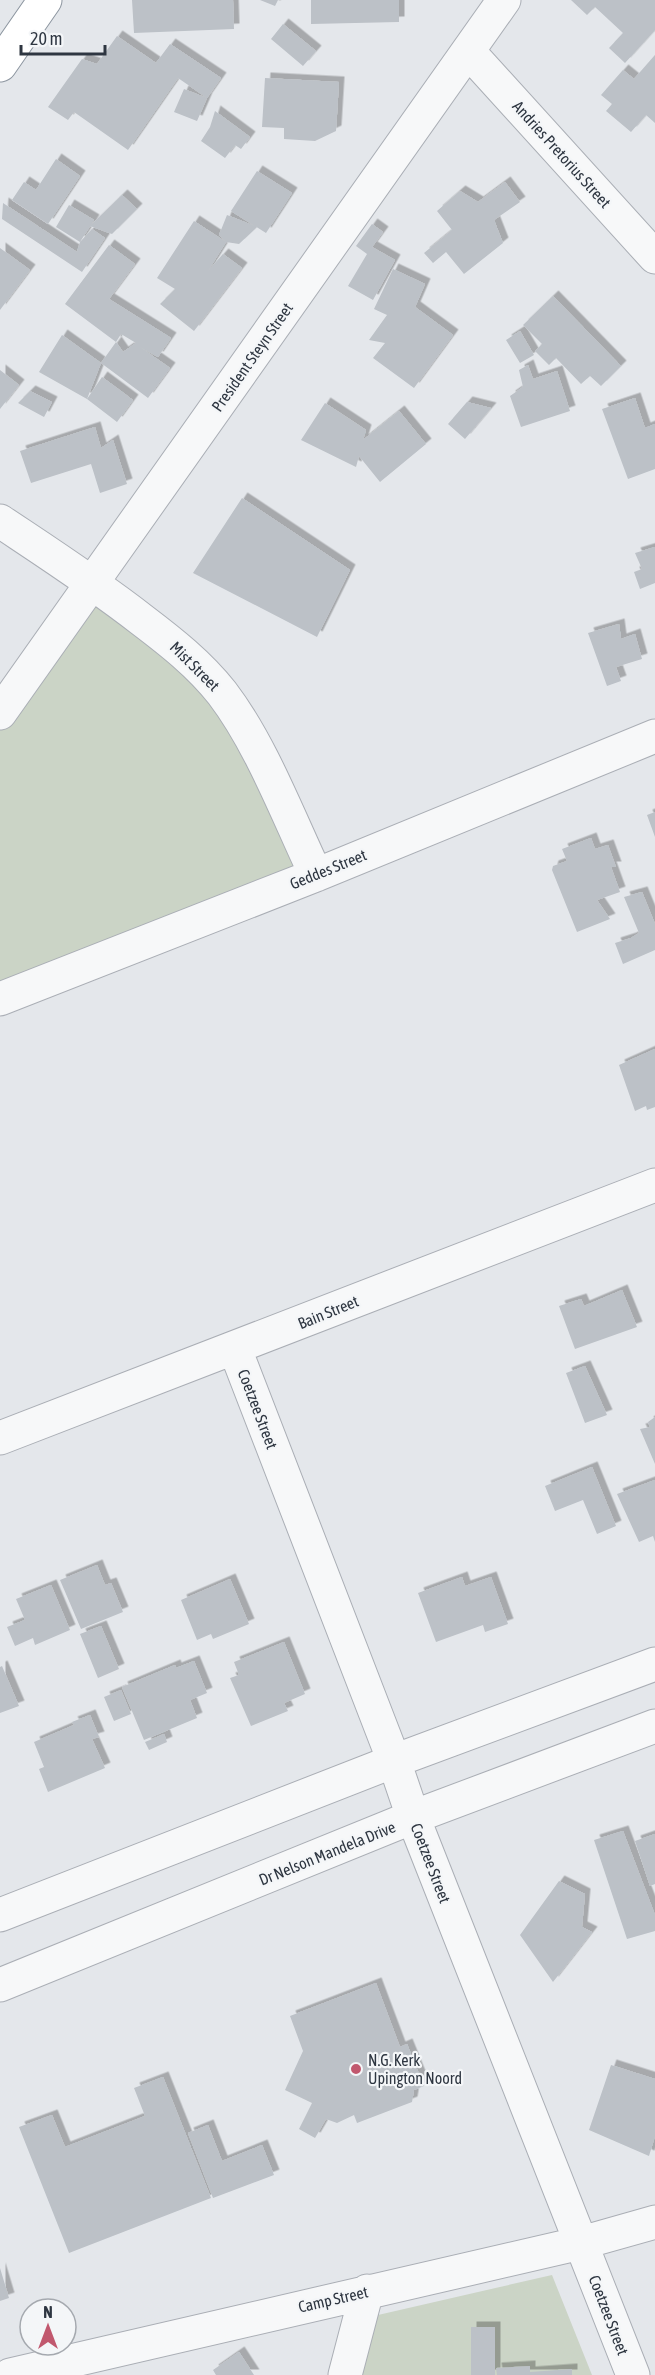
<svg xmlns="http://www.w3.org/2000/svg" width="655" height="2375" viewBox="0 0 655 2375" font-family="'Asap Condensed',sans-serif">
	<defs>
		<filter id="shadow"><feDropShadow dx="5.5" dy="-5.5" stdDeviation="0" flood-color="#0004"/></filter>
	</defs>
	<rect width="100%" height="100%" fill="#e4e7eb"/>
	<!-- green -->
	<path fill="#cbd4c6" d="M90,593l135,114 80,172 -305,125v-283z
		M552,2275l40,100h-235l21,-60z"/>
	<!-- building -->
	<path fill="#bcc1c7" fill-rule="evenodd" filter="url(#shadow)" d="M132,0h101l1,29 -100,4z
		M260,0h18l-3,6z
		M311,0h88v22l-88,2z
		M571,0h84v30l-30,33 -16,-15 14,-15 -28,-26 -8,8z
		M283,24l33,27 -13,15 -32,-27z
		M117,36l39,27 14,-19 51,34 -14,20 -29,-20 -50,72 -54,-38 -6,8 -20,-13 34,-48 15,5z
		M655,55v68l-9,-8 -15,17 -25,-21 6,-7 -11,-9 22,-25 11,9z
		M265,78l74,4 -3,49 -21,10 -31,-2v-11l-22,-1z
		M184,89l23,9 -10,23 -23,-9z
		M215,111l35,26 -9,12 -6,-4 -10,13 -24,-17 9,-14z
		M56,159l24,17 -32,48 -36,-24 12,-18 12,8z
		M257,171l35,22 -26,40 -35,-22z
		M505,182l15,20 -26,18 9,23 -39,31 -18,-22 -13,11 -9,-10 28,-23 -15,-19 23,-20 18,11z
		M122,195l15,14 -25,25 -22,-8z
		M3,203l74,49 3,-10 12,-13 13,9 -23,34 -80,-53z
		M69,205l25,15 -14,22 -24,-15z
		M227,215l30,12 -18,17 -13,-2 -7,-7z
		M194,221l32,21 -18,29 15,-17 19,14 -48,63 -34,-27 15,-15 -18,-11z
		M372,224l11,8 -11,15 23,13 -22,40 -25,-14 19,-32 -11,-8z
		M109,245l26,19 -26,35 62,39 -13,19 -18,-10 30,21 -22,30 -47,-35 15,-21 -51,-38zM121,334l15,9 -13,9 -7,-10z
		M0,248l30,22 -30,40z
		M393,269l32,15 -10,23 38,28 -39,53 -41,-30 12,-15 -16,-3 18,-25 -13,-6z
		M553,296l68,70 -20,20 -11,-10 -9,8 -25,-26 -7,7 -14,-14 7,-7 -19,-19z
		M520,331l14,24 -14,8 -14,-23z
		M62,335l39,28 -14,36 -48,-27z
		M528,365l5,14 24,-8 13,40 -49,16 -11,-31 13,-9 -4,-17z
		M0,370l19,15 -19,24z
		M102,377l31,23 -16,22 -30,-23z
		M30,391l22,11 -8,15 -26,-14z
		M635,398l10,30 10,-4v45l-27,10 -26,-70z
		M467,402l24,6 -26,31 -17,-15z
		M325,403l41,27 -3,10 36,-29 27,33 -46,38 -21,-26 -3,11 -55,-27z
		M95,427l6,21 12,-8 14,44 -27,9 -9,-29 -60,19 -11,-32z
		M242,498l108,72 -33,67 -124,-64z
		M655,547v36l-15,6 -6,-17 8,-3 -7,-16z
		M619,624l2,15 14,-5 7,25 -26,8 5,14 -14,5 -19,-53z
		M655,812v25l-8,-22z
		M591,838l4,11 13,-4 8,22h-5l9,25 -23,8 13,19 -33,13 -25,-62 1,-4 14,-5 -5,-12z
		M642,892l13,32v26l-32,14 -8,-21 16,-5 8,-5 -15,-36z
		M655,1049v58l-8,3 -1,-4 -11,5 -16,-46z
		M622,1290l15,37 -62,22 -16,-43 22,-7 3,7z
		M585,1366l22,49 -22,8 -19,-50z
		M655,1417v47l-15,-35 10,-2 -2,-5z
		M592,1467l24,59 -19,8 -14,-34 -28,11 -10,-25z
		M655,1480v62l-2,-6 -14,6 -22,-48z
		M97,1565l8,20 6,-2 12,29 -42,17 -21,-49z
		M462,1577l3,9 26,-9 17,47 -23,8 -2,-7 -47,17 -18,-49z
		M230,1579l19,45 -36,15 -2,-5 -14,6 -16,-40z
		M51,1585l19,45 -35,15 -2,-7 -18,8 -8,-19 18,-7 -9,-21z
		M101,1626l18,43 -21,9 -18,-44z
		M284,1642l21,52 -21,9 4,8 -37,15 -21,-48 9,-3 -5,-13z
		M194,1661l13,32 -17,7 7,18 -53,22 -22,-53 53,-22 1,3z
		M2,1666l17,40 -19,7v-46z
		M121,1690l10,24 -17,7 -10,-24z
		M90,1715l9,22 -7,2 13,29 -57,24 -9,-23 5,-2 -10,-25 40,-17 -2,-3z
		M164,1734l3,8 -18,8 -4,-8z
		M623,1831l32,84v16l-28,8 -33,-99z
		M655,1834v50l-5,2 -15,-45z
		M559,1881l26,13 -3,33 10,5 -39,50 -33,-47z
		M376,1983l24,64 7,-3 17,42 -10,4 -2,12 -55,21 -3,-8 -17,8 -11,-4 -11,19 -16,-9 13,-26 -27,-13 18,-39 -13,-35z
		M611,2065l44,14v57l-6,20 -60,-26z
		M163,2077l48,121 -142,55 -50,-126 33,-12 13,32 80,-31 -11,-28z
		M208,2125l14,36 40,-16 12,30 -61,23 -25,-65z
		M0,2268l9,30 -9,3z
		M471,2327h24v48h-24z
		M239,2352l15,23h-38l-3,-5z
		M530,2366v6l42,-3v6h-75l-1,-7z"/>
	<g fill="none" stroke-linecap="round" stroke-linejoin="round">
		<defs>
			<path id="minor" d="M468,51l187,206
				M0,521c48,32 96,63 142,99 29,22 57,44 80,73 39,51 66,123 94,182
				M0,713l504,-713
				M0,999l316,-124 339,-139
				M235,1349l159,412 19,56 220,558
				M0,1438l655,-253
				M0,1915l394,-154 261,-97
				M0,1985l413,-168 242,-91
				M10,2375l571,-132 74,-21
				M345,2375l22,-84"/>
			<path id="highway" d="M0,65l45,-65"/>
		</defs>
		<!-- minor casing -->
		<use href="#minor" stroke="#aaaeb5" stroke-width="35"/>
		<!-- highway casing -->
		<use href="#highway" stroke="#8d96a0" stroke-width="35"/>
		<!-- minor -->
		<use href="#minor" stroke="#f7f8f9" stroke-width="33"/>
		<!-- highway -->
		<use href="#highway" stroke="#fff" stroke-width="33"/>
	</g>
	<!-- markers -->
	<circle fill="#c1586e" stroke="#f4f6f8" stroke-width="2" cx="356" cy="2069" r="6"/>
	<g text-anchor="middle" stroke-width="4.5" stroke-linejoin="round" paint-order="stroke">
		<!-- street labels -->
		<g font-size="16" fill="#2e3641" stroke="#f4f6f8">
			<text transform="translate(562 154) rotate(48)" y="6">Andries Pretorius Street</text>
			<text transform="translate(252 357) rotate(-55)" y="6">President Steyn Street</text>
			<text transform="translate(195 666) rotate(45)" y="6">Mist Street</text>
			<text transform="translate(328 869) rotate(-22)" y="6">Geddes Street</text>
			<text transform="translate(328 1312) rotate(-22)" y="6">Bain Street</text>
			<text transform="translate(258 1409) rotate(69)" y="6">Coetzee Street</text>
			<text transform="translate(327 1853) rotate(-22)" y="6">Dr Nelson Mandela Drive</text>
			<text transform="translate(431 1863) rotate(69)" y="6">Coetzee Street</text>
			<text transform="translate(333 2299) rotate(-13)" y="6">Camp Street</text>
			<text transform="translate(609 2315) rotate(69)" y="6">Coetzee Street</text>
		</g>
		<!-- poi labels -->
		<g font-size="16" fill="#2e3641" stroke="#f4f6f8" text-anchor="start">
			<text x="368" y="2066">N.G. Kerk<tspan x="368" dy="18">Upington Noord</tspan></text>
		</g>
	</g>
	<!-- north arrow -->
	<g transform="translate(48 2327)"><circle r="28" fill="#f4f6f8" stroke="#a5a9af" stroke-width="1.5"/>
	<path d="M0-4.5L10 22L0 15L-10 22Z" fill="#c1586e"/>
	<text y="-9" font-size="16" font-weight="bold" text-anchor="middle" fill="#2e3641">N</text>
	</g>
	<!-- scale -->
	<path d="M21 45v9h84v-9" fill="none" stroke="#2e3641" stroke-width="3"/>
	<text x="30" y="45" font-size="18" fill="#2e3641" stroke="#f4f6f8" stroke-width="4.5" paint-order="stroke">20 m</text>
</svg>
